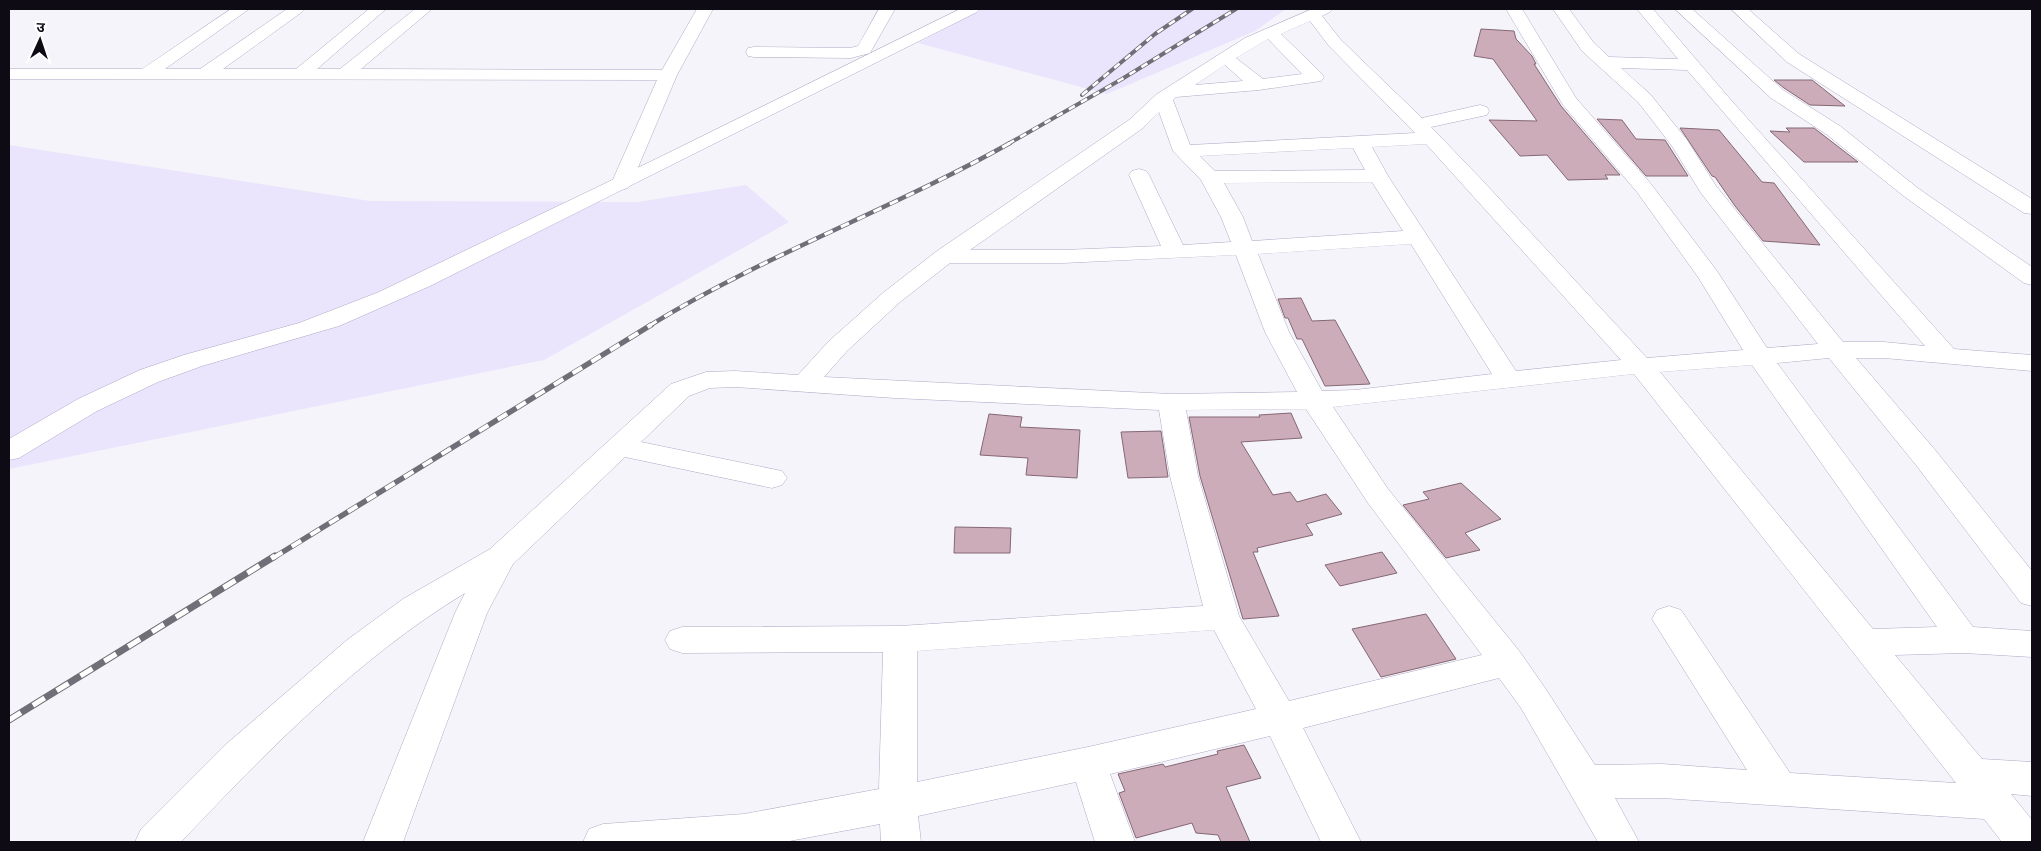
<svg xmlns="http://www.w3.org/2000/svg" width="2041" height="851" viewBox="0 0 2041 851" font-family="Montserrat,'Noto Sans Devanagari',sans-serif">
	<rect width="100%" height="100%" fill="#f5f4fa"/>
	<!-- built -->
	<path fill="#eae5fc" d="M982,9h304l-31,22 -148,63 -189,-51z
		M9,145l361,56 267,1 109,-17 43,37 -245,138 -535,109z"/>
	<!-- building -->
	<path fill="#cdacba" stroke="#846773" d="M1481,29l33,2 2,8 16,17 4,8h-2l27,42 59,69h-15l3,4 -40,1 -21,-25 -27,1 -31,-36 48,1 -44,-62 -19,-3z
		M1774,80h38l33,26 -35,-1 -26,-17z
		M1597,119l25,1 14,19 29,1 23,36h-42z
		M1680,128l39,2 43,52 12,1 46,62 -57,-4 -28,-35 -20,-29 -3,-1z
		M1786,128h28l44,34h-54l-34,-31 20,1z
		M1301,298l11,23 23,-1 35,64 -45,2 -23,-47h-5l-9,-21h-3l-7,-19z
		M1291,413l11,25 -61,4 32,53 17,-3 7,10 29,-8 16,20 -36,10 7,11 -56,13 1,4h-5l26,64 -36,3 -43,-143 -11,-59h71l-1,-2z
		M989,414l33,3 -2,10 60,3 -3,48 -51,-3 2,-17 -48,-3z
		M1161,431l7,46 -40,1 -7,-46z
		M1461,483l40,36 -36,14 15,17 -34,8 -43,-53 26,-6 -6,-7z
		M955,527l56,1 -1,25h-56z
		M1382,552l15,21 -57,13 -15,-21z
		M1426,614l30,45 -75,18 -29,-48z
		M1244,745l17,33 -35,9 24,55h-29l-3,-7 -22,-2 -4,-10 -56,15 -17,-45 6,-2 -7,-17 45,-10 2,3 53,-13 -1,-3z"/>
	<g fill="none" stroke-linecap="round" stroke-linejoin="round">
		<defs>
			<path id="minor" d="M231,9h18l-84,60h35l87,-60h18l-3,3 -79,57h73l73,-60h17l-69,60h23l75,-60h17l-71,60 301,1 35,-61h16l-36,66 -46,109 -3,4 -7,2 -7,-2 -3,-4 46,-104 -648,-1v-10h133z
				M879,9h16l-25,44 -19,5 -97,-1 -6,-1 -2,-4 2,-4 6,-1 96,1 8,-2z
				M1312,9h21l-3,3 -8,4 19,24 81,78 58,-13 7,2 2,4 -2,4 -56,12 51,53 165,178 96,-8 -45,-73 -61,-85 -74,-87 -57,-96h16l54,89 75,86 66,87 50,77 51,-4 -117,-151 -29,-47 -34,-44 -56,-51 -29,-42h16l25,34 15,14 69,2 -41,-50h16l77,90 224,250 78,6v16l-148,-13h-28l80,93 96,120v35l-11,-3 -105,-138 -87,-107 -52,5 196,264 59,4v26l-68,-4 -69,2 87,104 50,3v34l-21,-2 21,26v22h-30l-18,-23 -322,-21h-47l24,44h-41l-77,-134 -22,-30 -196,50 58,114h-40l-51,-106 -160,38 25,68h-40l-19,-60 -158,34 3,26h-40l-1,-18 -96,18h-201l6,-13 14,-5 141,-10 135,-25 4,-137 -201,1 -12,-4 -5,-9 5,-9 12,-4 218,-1 303,-20 -33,-130 -11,-66 -265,-12 -159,-11 -25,1 -21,8 -48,46 141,29 5,7 -5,7 -10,3 -147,-31 -112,107 -26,49 -84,229h-40l92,-229 10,-20c-107,65 -199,159 -284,249h-46l6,-13 83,-83 123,-106 56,-41 87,-50 181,-165 35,-12 29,-1 63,4 31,-34 55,-49 53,-41 192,-131 28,-26 88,-56zM1310,21l19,25 86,87 -225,12 -17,-45 3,-3 83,-7 62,-9 3,-4 -3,-4 -40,-39zM1268,39l34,35 -39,5 -27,-21zM1225,65l18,16 -48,4zM1621,68l66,2 238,276 -41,-4h-41l-127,-156 -29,-46 -37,-46zM1159,112l14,39 28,29 20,37 10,25 -48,3 -34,-70 -3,-4 -7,-2 -7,2 -3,4 32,71 -98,4h-93l173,-122zM1426,144l195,216 -105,11 -128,-195 -16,-29zM1353,148l12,22 -150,1 -15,-15zM1372,182l31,49 -151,10 -9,-24 -19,-34zM1411,244l81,130 -137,16 -33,1 -33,-59 -31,-78zM1236,255l29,77 32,60 -126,2 -347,-17 23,-26 53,-49 50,-39h113zM1752,365l185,262 -64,2 -213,-257zM1634,374l322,409 -166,-10 -109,-163 -12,-4 -12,4 -5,9 95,151 -85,-6 -67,1 -50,-77 -25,-36 -132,-163 -55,-82zM1306,409l62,94 114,152 -193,46 -50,-85 -41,-140 -12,-66zM1214,630l42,79 -168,38 -171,35v-131z
				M1675,9h17l91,81 57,36 79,63 113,78v18l-8,-2 -119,-86 -79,-63 -55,-36z
				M1731,9h17l51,45 233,145v15l-8,-1 -237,-151z"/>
			<path id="tertiary" d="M960,9h20l-3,3 -547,274 -91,40 -137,40 -44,16 -61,29 -78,47 -10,2v-21l69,-40 62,-29 44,-15 115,-32 80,-31 281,-135z"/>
		</defs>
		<!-- minor casing -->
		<use href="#minor" stroke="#afa9c6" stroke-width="1"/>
		<!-- tertiary casing -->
		<use href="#tertiary" stroke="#afa9c6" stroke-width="1"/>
		<!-- minor -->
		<use href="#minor" fill="#fff" fill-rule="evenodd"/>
		<!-- tertiary -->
		<use href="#tertiary" fill="#fff" fill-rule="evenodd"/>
		<defs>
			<path id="rail-far3" d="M1082,95l73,-61 37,-25
				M1008,144l114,-65 114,-70"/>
			<path id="rail-far2" d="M649,326c115,-71 244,-117 361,-183"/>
			<path id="rail-far1" d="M273,558l378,-233"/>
			<path id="rail" d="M9,720l266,-164"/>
		</defs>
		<!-- rail-far3 casing -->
		<use href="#rail-far3" stroke="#706e76" stroke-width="4"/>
		<!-- rail-far2 casing -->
		<use href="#rail-far2" stroke="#706e76" stroke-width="4.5"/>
		<!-- rail-far1 casing -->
		<use href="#rail-far1" stroke="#706e76" stroke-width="5.5"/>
		<!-- rail casing -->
		<use href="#rail" stroke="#706e76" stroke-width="7"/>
		<!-- rail-far3 -->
		<use href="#rail-far3" stroke="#fff" stroke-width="2.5" stroke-dasharray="7" stroke-linecap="butt"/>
		<!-- rail-far2 -->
		<use href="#rail-far2" stroke="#fff" stroke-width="3" stroke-dasharray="9" stroke-linecap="butt"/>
		<!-- rail-far1 -->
		<use href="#rail-far1" stroke="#fff" stroke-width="4" stroke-dasharray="11" stroke-linecap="butt"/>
		<!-- rail -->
		<use href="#rail" stroke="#fff" stroke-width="5" stroke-dasharray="14" stroke-linecap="butt"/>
	</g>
	<!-- border -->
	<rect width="2041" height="851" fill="none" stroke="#0e0b15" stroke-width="20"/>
	<!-- north arrow -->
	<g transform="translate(40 40) rotate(3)" stroke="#ffffff" stroke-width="4" paint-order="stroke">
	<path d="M0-4L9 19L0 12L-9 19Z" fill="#0e0b15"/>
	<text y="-8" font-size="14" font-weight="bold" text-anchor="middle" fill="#0e0b15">उ</text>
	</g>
</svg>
